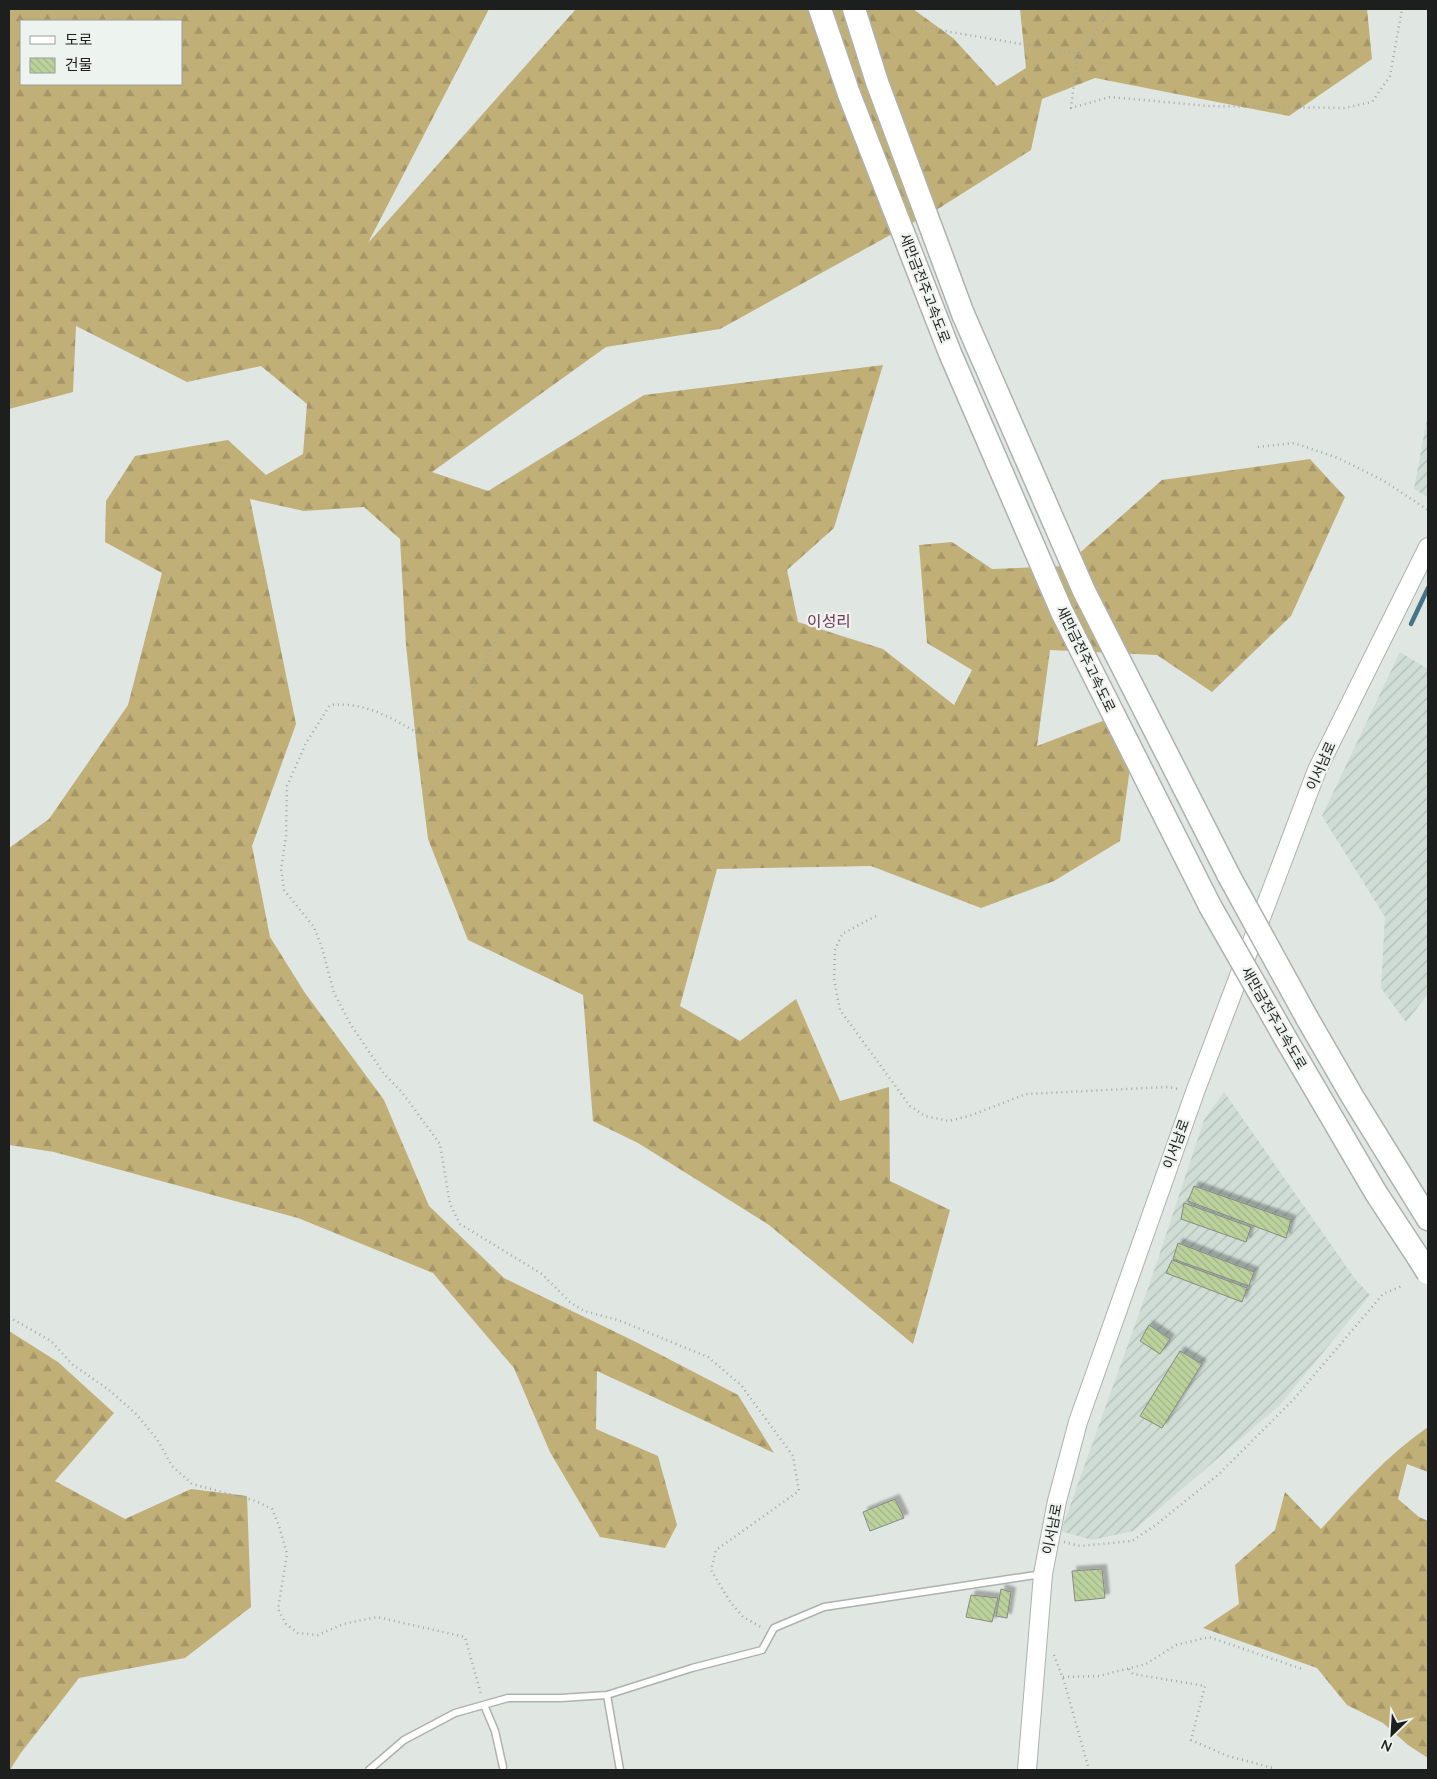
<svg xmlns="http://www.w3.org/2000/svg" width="1437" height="1779" viewBox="0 0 1437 1779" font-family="Quicksand,'Noto Sans KR',sans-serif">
	<defs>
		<pattern id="industrial-furrows" width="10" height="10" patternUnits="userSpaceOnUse" patternTransform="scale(1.25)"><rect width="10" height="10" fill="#cfddd5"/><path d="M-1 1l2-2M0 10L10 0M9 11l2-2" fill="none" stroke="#b1bdb6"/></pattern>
		<pattern id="forest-firs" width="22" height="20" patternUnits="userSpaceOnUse" patternTransform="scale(1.25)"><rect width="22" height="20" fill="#c1af78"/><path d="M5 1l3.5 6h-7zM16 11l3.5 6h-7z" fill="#a59667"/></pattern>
		<pattern id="building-back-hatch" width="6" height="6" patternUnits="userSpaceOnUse" patternTransform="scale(1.25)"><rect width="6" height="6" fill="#bcd29c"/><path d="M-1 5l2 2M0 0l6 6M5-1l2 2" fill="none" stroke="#a1b486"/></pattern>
		<filter id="shadow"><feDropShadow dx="4.5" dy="-4.5" stdDeviation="1" flood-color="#0004"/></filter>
	</defs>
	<rect width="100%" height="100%" fill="#e0e6e2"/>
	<!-- industrial -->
	<path fill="url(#industrial-furrows)" d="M1428,413v84l-14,-8z
		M1400,652l28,17v325l-22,28 -25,-34 4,-71 -63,-101z
		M1224,1092l131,187 15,16 -90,110 -147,126 -41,9 -31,-9 89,-248 54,-163z"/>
	<!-- forest -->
	<path fill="url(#forest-firs)" fill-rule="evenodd" d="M9,9h480l-121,234 208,-234h337l40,29 44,48 29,-18 -6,-59h347l5,50 -83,57 -194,-38 -53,21 -11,51 -90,57 -221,122 -114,18 -174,125 56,19 156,-96 239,-30 -49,163 -47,42 11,52 85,27 71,56 18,-35 -45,-27 -8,-98 33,-3 40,27 73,-3 97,-86 148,-21 35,38 -54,119 -79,76 -55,-37 -107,-5 -13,96 76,-29 17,51 -10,73 -66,40 -73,27 -110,-42 -154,3 -37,137 60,35 56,-42 44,102 49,-14 1,94 60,29 -37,134 -144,-119 -131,-82 -45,-22 -10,-126 -115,-55 -40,-101 -11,-89 -11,-105 -6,-106 -36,-32 -60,4 -54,-12 46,225 -44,122 18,91 35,56 79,107 45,106 75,72 132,64 102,53 36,58 -177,-82 -1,58 62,27 19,69 -12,23 -65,-11 -50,-85 -36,-84 -81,-95 -135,-55 -244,-66 -45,-7v-297l40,-29 79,-114 34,-132 -57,-31 1,-41 29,-45 93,-16 38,35 37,-21 4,-50 -46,-38 -74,16 -111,-56 -3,66 -64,17zM21,21h160v63h-160z
		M9,1331l49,31 56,51 -59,68 70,38 66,-30 56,7 4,111 -66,51 -106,20 -59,76 -10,16h-1z
		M1428,1427v45l-21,-8 -9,35 21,18 9,4v237l-20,-13 -25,-22 -36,-18 -30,-37 -114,-40 36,-24 -4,-39 40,-35 10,-38 36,37c33,-36 66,-74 107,-102z"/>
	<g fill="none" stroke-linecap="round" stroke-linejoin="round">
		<!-- stream -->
		<path stroke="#467385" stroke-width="4.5" d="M1411,624l17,-36"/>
	</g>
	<!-- building -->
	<path fill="url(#building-back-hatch)" stroke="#868983" filter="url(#shadow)" d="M1194,1186l97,34 -5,18 -98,-37z
		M1184,1203l67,24 -5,15 -65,-23z
		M1178,1243l76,29 -5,14 -76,-27z
		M1172,1260l75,28 -5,14 -76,-29z
		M1149,1325l21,14 -10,15 -20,-13z
		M1180,1351l22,13 -40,64 -22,-12z
		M895,1499l9,19 -34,13 -7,-19z
		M1102,1569l3,29 -30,3 -3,-30z
		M1001,1589l10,3 -4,26 -11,-2z
		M971,1595l27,3 -6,24 -26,-5z"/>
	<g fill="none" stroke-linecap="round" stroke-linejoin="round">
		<defs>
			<path id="lane" d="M607,1695l13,75
				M484,1705l11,26 8,36
				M369,1770l35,-30 51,-27 53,-15h53l46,-3 85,-27 70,-18 12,-22 50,-21 218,-33"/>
			<path id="secondary" d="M1027,1770l16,-196 14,-73 21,-79 117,-330 122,-322 111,-223"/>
			<path id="highway" d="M820,9l29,85 101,259 112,259 148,294
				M854,9l23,73 86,232 121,277 145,285
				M1307,1018l45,78 76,123
				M1287,1041l89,152 42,64"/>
		</defs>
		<!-- lane casing -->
		<use href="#lane" stroke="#acb2ae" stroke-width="9"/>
		<!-- secondary casing -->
		<use href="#secondary" stroke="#acb2ae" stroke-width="20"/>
		<!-- highway casing -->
		<use href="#highway" stroke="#acb2ae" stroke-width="25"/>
		<!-- path -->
		<path stroke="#a4a9a6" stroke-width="2.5" stroke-dasharray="1 4" stroke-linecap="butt" d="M1112,9l-35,49 -6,50 39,-11 99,9 135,2 28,-6 18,-26 12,-67
			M921,27l159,27
			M1258,447l36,-4 44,15 46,23 44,29
			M501,628l-42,88 -17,14 -21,5c-31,-18 -55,-33 -91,-30l-24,38 -19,43 -1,50 -5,33 3,21 30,37 8,21 12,45 17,32 33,49 17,17 39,53 10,60 10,20 82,50 28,28 14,9 34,9 90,37 33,28 52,71 6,35 -83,59 -5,20 20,33 12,14 18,10
			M876,916l-34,18 -7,16 -1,29 6,31 70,96 15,10 24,5 23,-6 54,-21 142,-7 11,2
			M9,1317l42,24 22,24 35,24 28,25 21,25 15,27 20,18 64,17 16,8 7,17 8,28 -9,55 8,15 12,9 20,2 25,-11 34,-7 88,20 16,57
			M1064,1542l16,4 52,-5 25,-17 62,-50 74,-74 90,-106 19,-8
			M1054,1655l10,26 25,89
			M1129,1669l4,5 72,12 -14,54 37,16 45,12v2
			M1063,1677l36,-1 47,-12 30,-19 33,-8 93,32"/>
		<!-- lane -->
		<use href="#lane" stroke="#fff" stroke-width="6"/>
		<!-- secondary -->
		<use href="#secondary" stroke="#fff" stroke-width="18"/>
		<!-- highway -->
		<use href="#highway" stroke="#fff" stroke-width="22"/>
		<defs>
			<path id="highway-bridge" d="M1229,876l78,142
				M1210,906l77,135
				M1418,1257l10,16"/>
		</defs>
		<!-- highway-bridge casing -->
		<use href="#highway-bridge" stroke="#acb2ae" stroke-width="25" stroke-linecap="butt"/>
		<!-- highway-bridge -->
		<use href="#highway-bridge" stroke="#fff" stroke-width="22"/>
	</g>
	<g text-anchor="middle" stroke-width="4.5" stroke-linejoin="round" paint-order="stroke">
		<!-- street labels -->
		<g font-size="14" fill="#1d1f1e" stroke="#edf3ef">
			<text transform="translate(925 288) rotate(69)" y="5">새만금전주고속도로</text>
			<text transform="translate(1086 659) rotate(64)" y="5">새만금전주고속도로</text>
			<text transform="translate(1321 766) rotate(-66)" y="5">이서남로</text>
			<text transform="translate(1274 1018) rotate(60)" y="5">새만금전주고속도로</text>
			<text transform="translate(1176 1144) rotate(-70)" y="5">이서남로</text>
			<text transform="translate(1052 1529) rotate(-79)" y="5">이서남로</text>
		</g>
		<!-- quarter labels -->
		<g font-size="16" fill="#773656" stroke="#edf3ef">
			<text x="829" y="627">이성리</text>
		</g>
	</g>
	<!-- border -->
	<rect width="1437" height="1779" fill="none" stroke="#1d1f1e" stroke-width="20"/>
	<!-- legend -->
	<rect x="20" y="20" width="162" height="65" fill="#edf3ef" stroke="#9a9e9b"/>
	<rect x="30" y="36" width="25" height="8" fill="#ffffff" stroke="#9a9e9b"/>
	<text x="65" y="45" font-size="15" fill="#1d1f1e">도로</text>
	<rect x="30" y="58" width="25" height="15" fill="url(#building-back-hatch)" stroke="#9a9e9b"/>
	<text x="65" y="70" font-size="15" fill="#1d1f1e">건물</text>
	<!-- north arrow -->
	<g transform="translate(1392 1734) rotate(205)" stroke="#edf3ef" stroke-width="4" paint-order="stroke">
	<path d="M0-4L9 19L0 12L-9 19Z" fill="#1d1f1e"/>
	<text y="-8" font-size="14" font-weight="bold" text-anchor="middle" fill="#1d1f1e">N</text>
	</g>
</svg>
